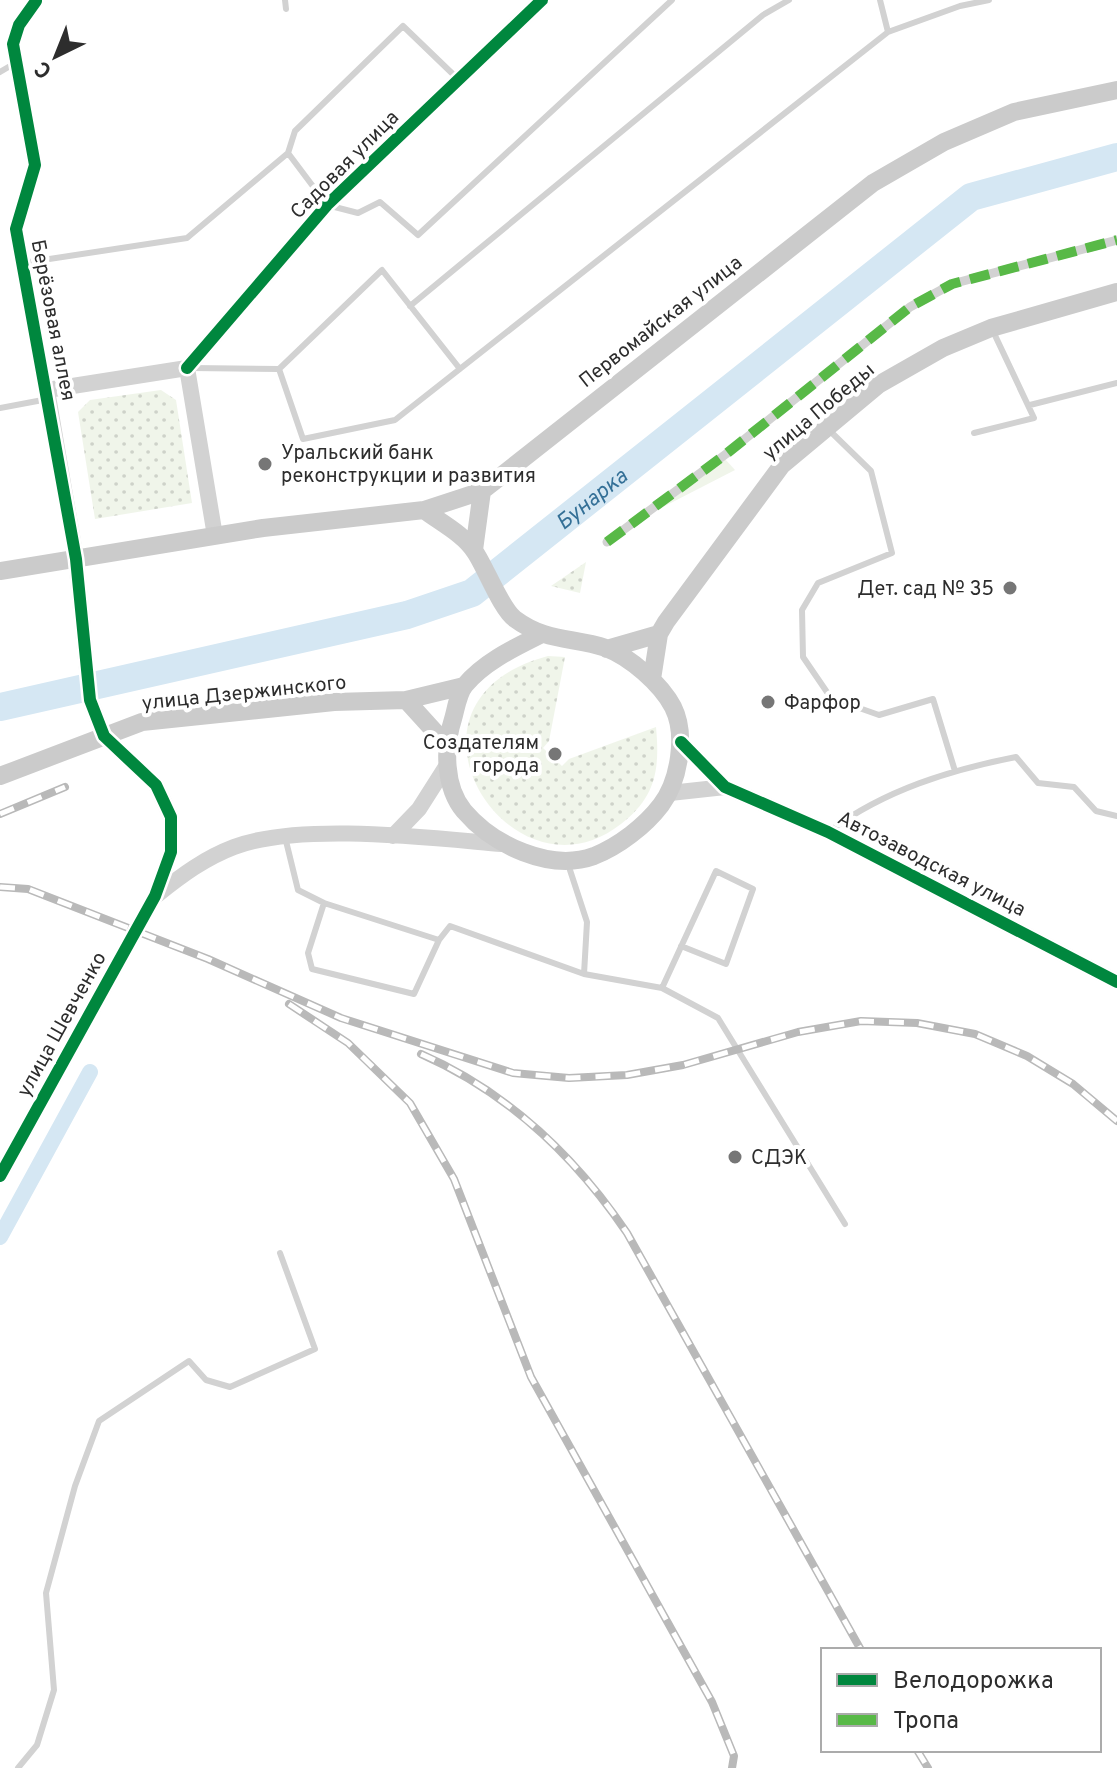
<svg xmlns="http://www.w3.org/2000/svg" width="1117" height="1768" viewBox="0 0 1117 1768" font-family="Overpass,sans-serif">
	<defs>
		<pattern id="grass-dots" width="8" height="8" patternUnits="userSpaceOnUse" patternTransform="scale(2)"><rect width="8" height="8" fill="#f0f5ea"/><path d="M2 2h.1M6 6h.1" fill="none" stroke="#ced2c9" stroke-width="1.8" stroke-linecap="round"/></pattern>
	</defs>
	<rect width="100%" height="100%" fill="#fff"/>
	<!-- grass -->
	<path fill="url(#grass-dots)" d="M161,390l15,10 16,103 -97,16 -17,-107 12,-12z
		M586,562l-6,31 -29,-7z
		M548,656l17,1 -16,84 -6,7 19,18 7,-7 87,-32c4,42 0,70 -35,97 -111,87 -244,-123 -73,-168z"/>
	<!-- garden -->
	<path fill="#f0f5ea" d="M724,458l11,12 -72,37z"/>
	<g fill="none" stroke-linecap="round" stroke-linejoin="round">
		<!-- canal -->
		<path stroke="#d5e7f3" stroke-width="16" d="M0,1237l90,-165"/>
		<!-- river -->
		<path stroke="#d5e7f3" stroke-width="28" id="s1" d="M0,707l407,-92 65,-22 499,-396 146,-40"/>
		<!-- service -->
		<path stroke="#d2d2d2" stroke-width="6" d="M285,0l1,9
			M880,0l8,32
			M0,72l17,-10
			M458,79l-55,-53 -108,105 -7,22 39,52 31,8 22,-11 38,33 254,-235
			M23,263l164,-25 101,-85
			M410,306l353,-291 26,-15
			M191,368l88,1
			M460,369l-78,-99 -103,99 24,70 92,-19 493,-388 72,-26 29,-6
			M1030,405l87,-22
			M0,408l48,-9
			M830,431l41,40 21,82 -74,30 -16,27 1,47 28,41 48,17 54,-16 22,72
			M974,433l60,-15 -42,-89
			M831,830c54,-40 119,-60 185,-73l22,26 36,4 22,24 21,5
			M285,837l13,53 26,13
			M568,864l19,58 -3,52
			M439,940l-115,-37 -16,50 4,16 102,25 25,-54 11,-14 134,48 78,14 56,30 127,206
			M662,988l54,-117 37,18 -27,75 -45,-18
			M18,1768l19,-23 17,-55 -8,-97 29,-107 24,-65 90,-60 17,19 24,7 85,-38 -35,-96"/>
		<!-- pedestrian -->
		<path stroke="#d2d2d2" stroke-width="9" d="M607,542l119,-88 184,-147 42,-23 165,-44"/>
		<!-- minor -->
		<path stroke="#d2d2d2" stroke-width="12" d="M36,1l-17,24 -6,19 22,121 -19,64 31,161"/>
		<!-- tertiary -->
		<path stroke="#d2d2d2" stroke-width="16" d="M187,368l140,-163 215,-205
			M187,368l28,168
			M681,742l44,45 103,45 289,150
			M670,793l55,-6
			M393,836l26,-27 28,-44
			M157,895c25,-20 48,-37 77,-48 65,-25 197,-9 268,-3
			M0,1176l155,-280 16,-44v-35l-15,-32 -52,-49 -14,-36 -14,-141 -29,-169 140,-22"/>
		<!-- secondary -->
		<path stroke="#cbcbcb" stroke-width="18" d="M424,510c16,12 41,25 51,42 11,16 26,57 40,67 31,23 57,18 91,29 24,9 55,36 67,59 14,28 6,74 -12,98 -16,21 -42,41 -67,51 -44,16 -101,-11 -130,-45 -20,-24 -20,-64 -11,-92 3,-10 5,-26 12,-34 19,-23 49,-37 75,-50
			M474,550l8,-59
			M0,571l263,-43 161,-18 58,-19 391,-308 71,-41 70,-30 103,-22
			M607,649l52,-15
			M652,679l7,-45 7,-12 116,-157 96,-80 65,-37 48,-20 126,-36
			M406,700l39,43
			M0,776l142,-54 192,-20 72,-2 58,-14"/>
		<defs>
			<path id="rail" d="M0,814l65,-27
				M0,887l28,2 180,70 133,59 172,55 56,5 58,-3 56,-10 115,-33 63,-11 56,2 58,11 52,22 46,28 44,37
				M289,1004l59,39 62,60 44,76 77,198 181,325 22,54 -2,12
				M421,1054c86,38 154,102 206,179l234,417
				M917,1750l11,18"/>
		</defs>
		<!-- rail casing -->
		<use href="#rail" stroke="#b9b9b9" stroke-width="8"/>
		<!-- rail -->
		<use href="#rail" stroke="#fff" stroke-width="5" stroke-dasharray="15" stroke-linecap="butt"/>
		<!-- quiet -->
		<path stroke="#58b947" stroke-width="10" stroke-dasharray="20 10" stroke-linecap="butt" d="M607,542l119,-88 184,-147 42,-23 165,-44"/>
		<defs>
			<path id="cycleway" d="M187,368l140,-163 215,-205
				M681,742l44,45 103,45 289,150
				M0,1176l155,-280 16,-44v-35l-15,-32 -52,-49 -14,-36 -14,-141 -60,-330 19,-64 -22,-121 6,-19 17,-24"/>
		</defs>
		<!-- cycleway casing -->
		<use href="#cycleway" stroke="#fff" stroke-width="17"/>
		<!-- cycleway -->
		<use href="#cycleway" stroke="#00873e" stroke-width="12"/>
	</g>
	<!-- markers -->
	<g fill="#767676" stroke="#fff" stroke-width="3">
		<circle cx="265" cy="464" r="8"/>
		<circle cx="1010" cy="588" r="8"/>
		<circle cx="768" cy="702" r="8"/>
		<circle cx="555" cy="754" r="8"/>
		<circle cx="735" cy="1157" r="8"/>
	</g>
	<g text-anchor="middle" stroke-width="8" stroke-linejoin="round" paint-order="stroke">
		<!-- street labels -->
		<g font-size="20" fill="#2d2d2d" stroke="#fff">
			<text transform="translate(344 164) rotate(-45)" y="7">Садовая улица</text>
			<text transform="translate(54 320) rotate(79)" y="7">Берёзовая аллея</text>
			<text transform="translate(660 321) rotate(-38)" y="7">Первомайская улица</text>
			<text transform="translate(818 411) rotate(-40)" y="7">улица Победы</text>
			<text transform="translate(244 692) rotate(-6)" y="7">улица Дзержинского</text>
			<text transform="translate(932 863) rotate(27)" y="7">Автозаводская улица</text>
			<text transform="translate(61 1024) rotate(-61)" y="7">улица Шевченко</text>
		</g>
		<!-- poi labels -->
		<g font-size="20" fill="#2d2d2d" stroke="#fff" text-anchor="start">
			<text x="281" y="459">Уральский банк<tspan x="281" dy="23">реконструкции и развития</tspan></text>
			<text x="994" y="595" text-anchor="end">Дет. сад № 35</text>
			<text x="784" y="709">Фарфор</text>
			<text x="539" y="749" text-anchor="end">Создателям<tspan x="539" dy="23">города</tspan></text>
			<text x="751" y="1164">СДЭК</text>
		</g>
		<!-- water labels -->
		<g font-size="22" font-style="italic" fill="#347097" stroke="#fff">
			<text dy="8" stroke="none"><textPath href="#s1" startOffset="638">Бунарка</textPath></text>
		</g>
	</g>
	<!-- legend -->
	<rect x="821" y="1648" width="280" height="104" fill="#ffffff" stroke="#ababab" stroke-width="2"/>
	<rect x="837" y="1674" width="40" height="12" fill="#00873e" stroke="#ababab" stroke-width="2"/>
	<text x="893" y="1688" font-size="24" fill="#2d2d2d">Велодорожка</text>
	<rect x="837" y="1714" width="40" height="12" fill="#58b947" stroke="#ababab" stroke-width="2"/>
	<text x="893" y="1728" font-size="24" fill="#2d2d2d">Тропа</text>
	<!-- north arrow -->
	<g transform="translate(56 56) rotate(223)" stroke="#ffffff" stroke-width="6" paint-order="stroke">
	<path d="M0-6L14 30L0 20L-14 30Z" fill="#2d2d2d"/>
	<text y="-12" font-size="22" font-weight="bold" text-anchor="middle" fill="#2d2d2d">С</text>
	</g>
</svg>
